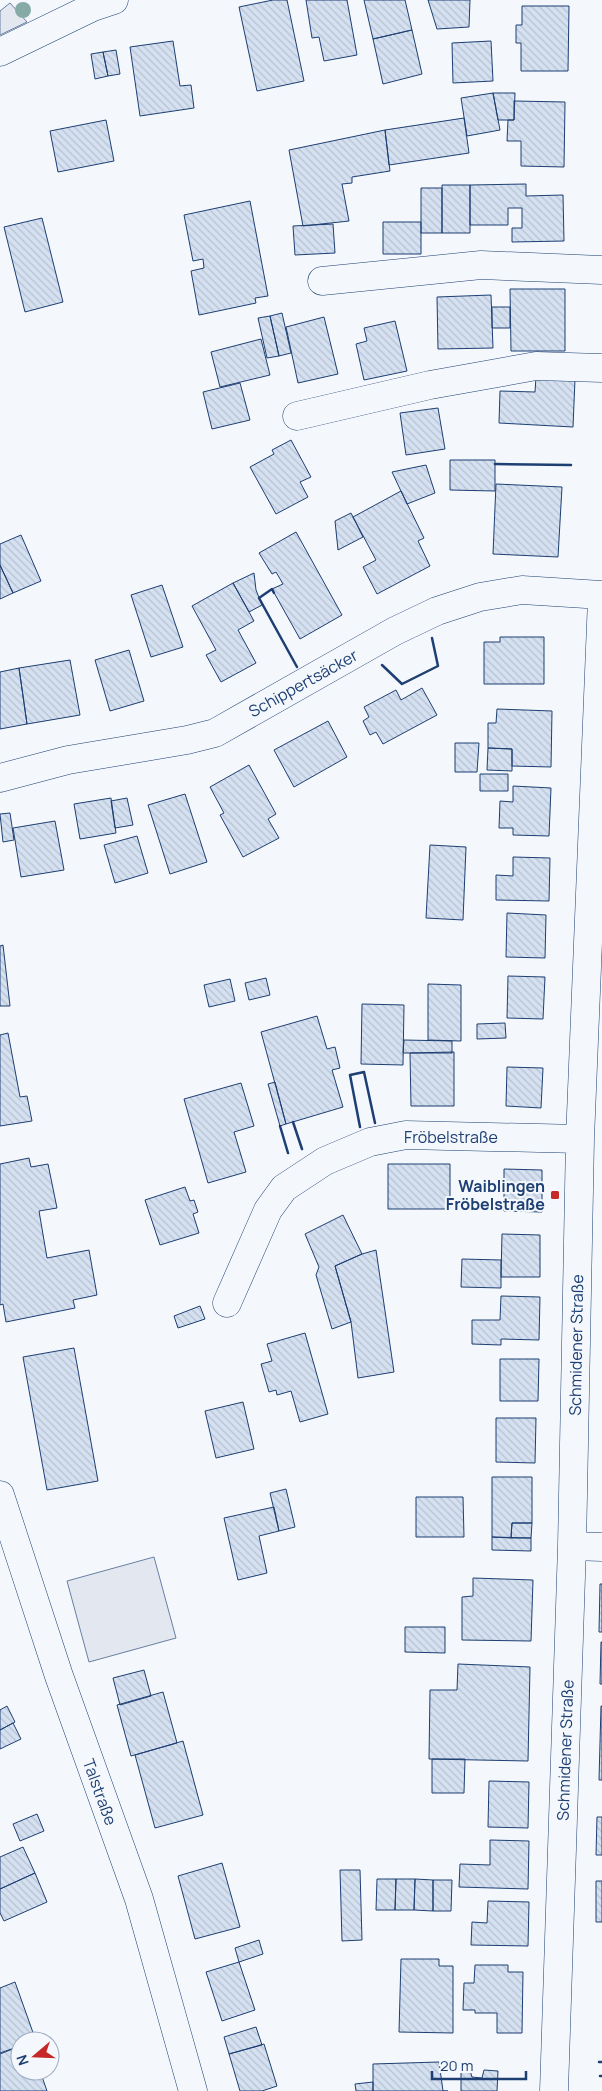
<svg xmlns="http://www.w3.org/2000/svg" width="602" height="2091" viewBox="0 0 602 2091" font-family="Manrope,sans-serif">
	<defs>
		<pattern id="building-back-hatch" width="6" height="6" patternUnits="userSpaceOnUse" patternTransform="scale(1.25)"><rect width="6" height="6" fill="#d5e0f0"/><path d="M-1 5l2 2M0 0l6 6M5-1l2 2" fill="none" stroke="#b6c1d1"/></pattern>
	</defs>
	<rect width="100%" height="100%" fill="#f4f7fb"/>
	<!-- parking -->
	<path fill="#e3e8f0" stroke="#687fa3" d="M10,3l17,19 -27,13v-24z
		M154,1557l22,81 -87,24 -22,-81z"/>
	<!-- building -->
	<path fill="url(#building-back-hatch)" stroke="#1d3f73" d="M273,0h14l17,81 -47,10 -18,-84z
		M306,0h41l10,55 -33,6 -5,-24 -7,1z
		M364,0h41l7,30 -39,9z
		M428,0h42l-1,27 -32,2z
		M522,6h47l-1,65h-47v-28h-5v-18h6z
		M412,30l10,44 -39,10 -10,-45z
		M173,41l7,45 11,-1 3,23 -54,8 -10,-69z
		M491,41l2,40 -40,2 -1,-40z
		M116,50l4,24 -12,2 -5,-24z
		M103,52l5,24 -13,3 -4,-25z
		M493,93l7,37 -33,6 -6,-38z
		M493,93h22l-1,27h-16z
		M514,101l51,1 -1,65 -43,-1v-25h-14l1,-21h6z
		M464,118l5,35 -80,12 -4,-35z
		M106,120l8,41 -56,11 -8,-41z
		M385,130l5,41 -38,6v6l-10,1 7,37 -46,5 -14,-76z
		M526,184v12l37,-1 1,46 -52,1v-14h10v-20h-14v17h-38v-40z
		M442,185h28v48h-28z
		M421,188h21v45h-21z
		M250,201l18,95 -13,2 1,5 -57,12 -8,-44 13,-3 -1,-9 -10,2 -9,-46z
		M42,218l21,84 -38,10 -21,-85z
		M383,222h38v32h-38z
		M333,224l2,29 -40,2 -2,-29z
		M510,289h55v62h-54z
		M491,295l2,53 -55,1 -1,-52z
		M492,307h18v21h-18z
		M282,313l9,40 -12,3 -9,-40z
		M270,316l9,40 -12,2 -9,-40z
		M324,317l14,57 -40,9 -12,-56z
		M395,321l12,50 -43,9 -8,-36 11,-3 -3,-13z
		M261,339l9,36 -50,12 -9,-35z
		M536,377l39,2 -2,48 -74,-4 1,-32 35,1z
		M240,383l10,37 -38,9 -9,-37z
		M438,408l7,41 -39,6 -6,-42z
		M291,440l20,37 -11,5 8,15 -32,17 -26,-47 24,-13 -2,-4z
		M450,460h45v31l-45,-1z
		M426,465l9,28 -28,11 -15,-32z
		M496,484l66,3 -4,70 -65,-3z
		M401,491l23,47 -6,3 12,25 -53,28 -14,-27 13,-7 -23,-43z
		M351,513l12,24 -25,13 -3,-29z
		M296,532l46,83 -42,24 -28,-50 11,-5 -7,-12 -4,2 -13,-21z
		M21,535l20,46 -28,12 -13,-28v-21z
		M0,565l13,28 -13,6z
		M254,573l2,17 6,15 -13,7 -16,-29z
		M233,583l21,38 -16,9 18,33 -35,19 -15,-27 10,-5 -24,-44z
		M162,585l21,62 -32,10 -20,-62z
		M500,637h44v47h-60v-42h16z
		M129,650l15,51 -34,10 -15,-51z
		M70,660l10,55 -53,9 -8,-56z
		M19,668l8,56 -27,5v-57z
		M422,688l15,27 -54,29 -7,-12 -6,3 -7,-14 6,-4 -5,-10 32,-17 5,10z
		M497,709l55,2 -1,56 -39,-1v-17l-24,-1v-25h8z
		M328,721l19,36 -53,30 -20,-37z
		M455,743h24l-2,29h-22z
		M488,748l24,1v22l-25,-1z
		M249,765l27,49 -8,5 11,19 -36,19 -23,-42 4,-2 -14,-26z
		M480,774h28v17h-28z
		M513,786l38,2 -2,48 -36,-1v-7h-14l1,-27 13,1z
		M185,794l22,68 -37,12 -22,-69z
		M111,798l5,35 -36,6 -6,-35z
		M127,798l6,27 -18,3 -4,-27z
		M10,813l4,27 -11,2 -3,-28z
		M55,821l9,49 -43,7 -8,-49z
		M137,836l11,37 -33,10 -11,-38z
		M430,845l36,2 -3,73 -37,-2z
		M513,857l37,1 -1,43 -53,-1v-25l17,1z
		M507,913l39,2 -1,43 -39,-1z
		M3,945l7,61h-10v-60z
		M508,976l37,1 -2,42 -36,-1z
		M266,978l4,17 -21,5 -4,-17z
		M230,979l5,22 -26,6 -5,-22z
		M428,984l33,1v56l-33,-1z
		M362,1004l42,1 -1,60 -42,-1z
		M317,1016l10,33 8,-2 5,21 -8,2 11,37 -57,17 -25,-92z
		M505,1023l1,15 -29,1v-15z
		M8,1033l12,64 7,-1 5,25 -32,5v-91z
		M404,1040l48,1v12h-49z
		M454,1052v54h-43l-1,-53z
		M507,1067l36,1 -2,40 -35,-2z
		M275,1082l11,42 -6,2 -12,-42z
		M241,1083l13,43 -20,6 12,40 -38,11 -24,-84z
		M29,1158l2,9 17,-3 9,44 -18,3 8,47 42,-8 8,45 -24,5 2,8 -69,14 -3,-18 -3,1v-141z
		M388,1164h62v45h-62z
		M504,1169l38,1v42l-38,-1z
		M185,1187l5,14 4,-1 4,12 -5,2 6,19 -39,12 -15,-45z
		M343,1215l19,39 -27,12 16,56 -19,7 -16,-54 3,-8 -14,-33z
		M502,1234l38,1v42h-39z
		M376,1250l18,122 -36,6 -7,-56 -16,-56 27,-12z
		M462,1259l39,1v28l-40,-1z
		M501,1296l39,1 -1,43 -38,-1v6l-29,-1v-24h28z
		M200,1306l5,13 -27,9 -4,-12z
		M305,1333l23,81 -28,8 -9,-31 -14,4 -1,-5 -7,2 -8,-28 11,-3 -5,-17z
		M74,1348l24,133 -51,9 -24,-133z
		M500,1359h39l-1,42h-38z
		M243,1402l11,47 -38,9 -11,-47z
		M496,1418h40l-1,45 -39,-1z
		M492,1477h40v46h-20l-1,15 -19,-1z
		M286,1489l9,38 -16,4 -9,-38z
		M416,1497h47l1,40h-48z
		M274,1507l5,24 -20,5 8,37 -29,7 -14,-62z
		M512,1523h20l-1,15h-20z
		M492,1537l39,1v13l-39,-1z
		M473,1578l60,2 -2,61 -69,-1v-43l11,-1z
		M600,1584h2v48h-3z
		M405,1627h40v26l-40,-1z
		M601,1642h1v42h-2z
		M458,1664l72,3 -2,94 -99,-2 1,-69h27z
		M144,1670l7,26 -31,9 -7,-27z
		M163,1692l14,51 -46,13 -14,-51z
		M7,1706l8,16 -15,8v-20z
		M601,1706h1v74h-3z
		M13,1723l8,16 -21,10v-19z
		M183,1741l20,74 -48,13 -20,-73z
		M432,1759h33l-1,34h-32z
		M489,1781l40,1 -1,46 -40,-1z
		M37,1814l7,17 -24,10 -7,-17z
		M597,1817h5v38h-6z
		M490,1840l39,1 -1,48 -69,-2 1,-23 30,1z
		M23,1847l12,26 -35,16v-32z
		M222,1863l18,64 -45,12 -17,-63z
		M340,1870h20l2,70 -20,1z
		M35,1873l12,29 -43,19 -4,-8v-24z
		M377,1879h19l-1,31h-19z
		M396,1879h19l-1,31h-19z
		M415,1879l18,1v31l-19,-1z
		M433,1880h19l-1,31h-18z
		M596,1881h6v41h-6z
		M488,1901l41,1 -1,44 -57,-1 1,-23 15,1z
		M259,1940l4,14 -24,8 -4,-14z
		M401,1959h38v7h14v67l-54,-1z
		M239,1962l16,48 -33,11 -16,-49z
		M475,1965h33v7h15l-1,61h-25v-20h-22v-3h-12l1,-27h10z
		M15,1982l21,59h-16v5l-20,7v-65z
		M256,2027l6,18 -33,9 -5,-17z
		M264,2044l13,42 -15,5h-22l-11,-37z
		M20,2046v25h20l7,20h-47v-37z
		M439,2062l4,29h5h-75v-27z
		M461,2067h8l3,10 10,1 2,-8 14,1 -1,20h-36z
		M373,2082v9h-17l-1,-7z"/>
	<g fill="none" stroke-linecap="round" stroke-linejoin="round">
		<defs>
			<path id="minor" d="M0,52l93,-45 21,-7
				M322,281l159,-16 121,5
				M297,416l133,-31 106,-19 66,2
				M0,778l68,-18 119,-20 28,-7 180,-102 42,-20 43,-14 42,-7 80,5
				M227,1303l41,-93 16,-22 41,-27 45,-19 36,-7 174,4
				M0,1495l59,181 80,223 54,192
				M572,1546l30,1
				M554,2091l18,-545 8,-407 22,-540"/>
		</defs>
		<!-- minor casing -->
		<use href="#minor" stroke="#1d3f73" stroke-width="29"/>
		<!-- minor -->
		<use href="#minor" stroke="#f4f7fb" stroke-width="28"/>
		<!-- wall -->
		<path stroke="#1d3f73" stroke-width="2.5" d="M495,464l76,1
			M274,593l-2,-4 -13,9 38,69
			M382,665l20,19 36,-18 -6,-28
			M293,1122l9,27
			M280,1126l8,27
			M360,1127l-10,-52 14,-3 11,51
			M599,2062h3
			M600,2076h2"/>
	</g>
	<!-- trees -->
	<circle fill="#86aba6" cx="23" cy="10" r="8"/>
	<!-- markers -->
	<rect fill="#c62828" stroke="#f4f7fb" stroke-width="2" x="550" y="1190" width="10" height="10" rx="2.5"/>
	<g text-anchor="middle" stroke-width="4" stroke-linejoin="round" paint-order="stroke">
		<!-- street labels -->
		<g font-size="16" fill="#1d3f73" stroke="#f4f7fb">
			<text transform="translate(303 683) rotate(-29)" y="6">Schippertsäcker</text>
			<text x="451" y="1143">Fröbelstraße</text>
			<text transform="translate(576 1345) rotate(-89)" y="6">Schmidener Straße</text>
			<text transform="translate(565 1750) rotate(-88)" y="6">Schmidener Straße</text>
			<text transform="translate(100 1792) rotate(70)" y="6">Talstraße</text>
		</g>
		<!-- poi labels -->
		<g font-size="16" font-weight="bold" fill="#1d3f73" stroke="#f4f7fb" text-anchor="end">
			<text x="545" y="1192">Waiblingen<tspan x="545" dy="18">Fröbelstraße</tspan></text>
		</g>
	</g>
	<!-- north arrow -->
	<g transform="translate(35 2056) rotate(251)"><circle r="24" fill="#f4f7fb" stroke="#9eadc5"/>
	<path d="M0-4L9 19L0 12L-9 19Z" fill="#c62828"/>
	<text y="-8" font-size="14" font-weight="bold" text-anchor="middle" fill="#1d3f73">N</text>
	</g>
	<!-- scale -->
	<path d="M432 2071v8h94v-8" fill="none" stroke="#1d3f73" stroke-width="2.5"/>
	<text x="440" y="2071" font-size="15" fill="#1d3f73" stroke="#f4f7fb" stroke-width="4" paint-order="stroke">20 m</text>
</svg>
